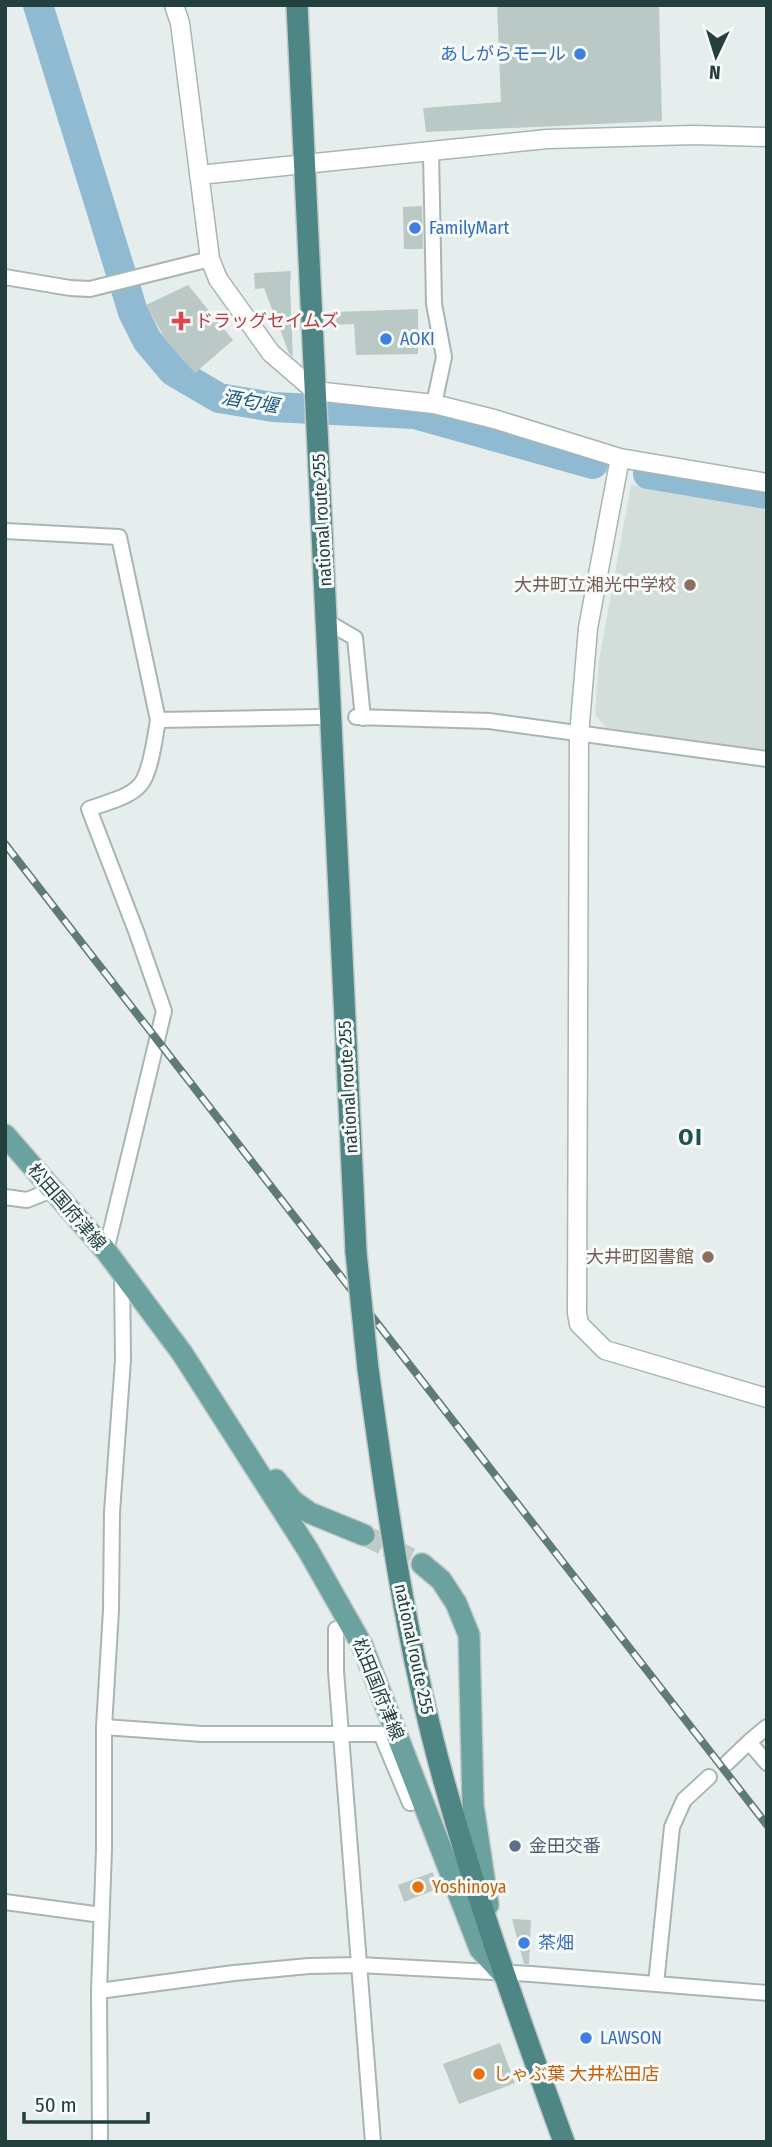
<svg xmlns="http://www.w3.org/2000/svg" width="772" height="2147" viewBox="0 0 772 2147" font-family="'Fira Sans Condensed','Noto Sans JP',sans-serif">
	<rect width="100%" height="100%" fill="#e5eeec"/>
	<!-- built -->
	<path fill="#d3dedb" d="M631,485l40,7 10,-1 86,18v242l-160,-23 -12,-13 4,-55z"/>
	<g fill="none" stroke-linecap="round" stroke-linejoin="round">
		<!-- river -->
		<path stroke="#8fbad1" stroke-width="30" d="M38,5l95,307 14,28 26,31 46,27 54,9 142,7 178,50
			M648,474l119,20"/>
	</g>
	<!-- building -->
	<path fill="#bac9c5" d="M497,5h162l3,116 -236,11 -3,-24 78,-6z
		M422,206l1,43h-19l-1,-42z
		M291,271l-1,16 3,70 -4,-4 -25,-65 -9,1 -1,-16z
		M188,285l45,55 -38,33 -28,-31 -21,-37z
		M418,309v45l-62,1 -2,-31 -19,1v-13z
		M433,1872l4,17 -33,13 -6,-17z
		M512,1919l19,1 -2,44h-5z
		M500,2043l15,40 -56,21 -16,-40z"/>
	<g fill="none" stroke-linecap="round" stroke-linejoin="round">
		<!-- primary-tunnel -->
		<path stroke="#becbc9" stroke-width="21" stroke-dasharray="21 10" stroke-linecap="butt" d="M364,1535l58,29"/>
		<defs>
			<path id="minor" d="M431,152l3,152 10,53 -10,47
				M5,277l65,11 20,1 120,-30
				M5,531l114,6 39,183 161,-3
				M326,621l29,17 8,80
				M356,717l133,4 278,38
				M5,1197l22,3 25,-10
				M106,1251l58,-240 -28,-80 -47,-122c15,-6 40,-11 51,-24 11,-12 15,-48 18,-65
				M336,1629v42l37,471
				M104,1727l98,7h186
				M381,1734l29,69 12,-3
				M749,1742l18,-15
				M727,1763l22,-21 18,21
				M5,1902l97,13
				M656,1984l111,9
				M99,1991l135,-18 75,-7 50,-1 172,9 125,10 16,-157 12,-27 25,-23
				M100,2142l-1,-151 5,-142v-122l7,-117 1,-98 11,-152 -1,-87"/>
			<path id="tertiary" d="M174,5l6,18 30,236 8,20 53,74 44,38 119,13 60,15 126,39 147,25
				M199,175l348,-36 147,-4 73,2
				M620,458l-32,170 -9,107 -2,578 2,11 26,26 162,48"/>
			<path id="primary" d="M5,1135l101,116 76,102 126,197 54,95 118,304 23,25
				M276,1480l17,21 17,12 54,22
				M422,1564l19,16 15,23 13,32 4,170 15,100"/>
			<path id="trunk" d="M297,5l59,1247
				M368,1369c19,140 39,281 77,416 34,121 76,239 119,357"/>
		</defs>
		<!-- minor casing -->
		<use href="#minor" stroke="#a7b6b4" stroke-width="18"/>
		<!-- tertiary casing -->
		<use href="#tertiary" stroke="#a7b6b4" stroke-width="21"/>
		<!-- primary casing -->
		<use href="#primary" stroke="#c2cac9" stroke-width="24"/>
		<!-- trunk casing -->
		<use href="#trunk" stroke="#c2cac9" stroke-width="24"/>
		<!-- minor -->
		<use href="#minor" stroke="#fff" stroke-width="14"/>
		<!-- tertiary -->
		<use href="#tertiary" stroke="#fff" stroke-width="18"/>
		<!-- primary -->
		<use href="#primary" stroke="#6ba29f" stroke-width="21"/>
		<!-- trunk -->
		<use href="#trunk" stroke="#4e8685" stroke-width="21"/>
		<defs>
			<path id="rail" d="M5,844l762,981"/>
		</defs>
		<!-- rail casing -->
		<use href="#rail" stroke="#5f7b79" stroke-width="8"/>
		<!-- rail -->
		<use href="#rail" stroke="#f6faf9" stroke-width="5" stroke-dasharray="16" stroke-linecap="butt"/>
		<defs>
			<path id="trunk-bridge" d="M356,1252l12,117"/>
		</defs>
		<!-- trunk-bridge casing -->
		<use href="#trunk-bridge" stroke="#c2cac9" stroke-width="24" stroke-linecap="butt"/>
		<!-- trunk-bridge -->
		<use href="#trunk-bridge" stroke="#4e8685" stroke-width="21"/>
	</g>
	<!-- markers -->
	<g fill="#3f7fe0" stroke="#f6faf9" stroke-width="2.5">
		<circle cx="580" cy="54" r="7"/>
		<circle cx="415" cy="228" r="7"/>
		<circle cx="386" cy="339" r="7"/>
		<circle cx="524" cy="1943" r="7"/>
		<circle cx="586" cy="2038" r="7"/>
	</g>
	<path fill="#e0444e" stroke="#f6faf9" stroke-width="2.5" d="M177.5 310.5h7v7h7v7h-7v7h-7v-7h-7v-7h7z"/>
	<g fill="#8d6e63" stroke="#f6faf9" stroke-width="2.5">
		<circle cx="690" cy="585" r="7"/>
		<circle cx="708" cy="1257" r="7"/>
	</g>
	<circle fill="#5c6f8a" stroke="#f6faf9" stroke-width="2.5" cx="515" cy="1846" r="7"/>
	<g fill="#e8710a" stroke="#f6faf9" stroke-width="2.5">
		<circle cx="418" cy="1887" r="7"/>
		<circle cx="479" cy="2074" r="7"/>
	</g>
	<g text-anchor="middle" stroke-width="6" stroke-linejoin="round" paint-order="stroke">
		<!-- shop labels -->
		<g font-size="18" fill="#366cbe" stroke="#f6faf9" text-anchor="start">
			<text x="566" y="60" text-anchor="end">あしがらモール</text>
			<text x="429" y="234">FamilyMart</text>
			<text x="400" y="345">AOKI</text>
			<text x="538" y="1949">茶畑</text>
			<text x="600" y="2044">LAWSON</text>
		</g>
		<!-- health labels -->
		<g font-size="18" fill="#be3a42" stroke="#f6faf9" text-anchor="start">
			<text x="195" y="327">ドラッグセイムズ</text>
		</g>
		<!-- street labels -->
		<g font-size="18" fill="#24403e" stroke="#f6faf9">
			<text transform="translate(322 520) rotate(-93)" y="6">national route 255</text>
			<text transform="translate(348 1087) rotate(-93)" y="6">national route 255</text>
			<text transform="translate(67 1207) rotate(49)" y="6">松田国府津線</text>
			<text transform="translate(414 1649) rotate(78)" y="6">national route 255</text>
			<text transform="translate(378 1689) rotate(68)" y="6">松田国府津線</text>
		</g>
		<!-- education labels -->
		<g font-size="18" fill="#785e54" stroke="#f6faf9" text-anchor="end">
			<text x="676" y="591">大井町立湘光中学校</text>
			<text x="694" y="1263">大井町図書館</text>
		</g>
		<!-- service labels -->
		<g font-size="18" fill="#4e5e75" stroke="#f6faf9" text-anchor="start">
			<text x="529" y="1852">金田交番</text>
		</g>
		<!-- food labels -->
		<g font-size="18" fill="#c56008" stroke="#f6faf9" text-anchor="start">
			<text x="432" y="1893">Yoshinoya</text>
			<text x="493" y="2080">しゃぶ葉 大井松田店</text>
		</g>
		<!-- water labels -->
		<g font-size="19" font-style="italic" fill="#1f597b" stroke="#f6faf9">
			<text transform="translate(250 401) rotate(10)" y="7">酒匂堰</text>
		</g>
		<!-- district labels -->
		<g font-size="24" font-weight="bold" letter-spacing="2" fill="#205250" stroke="#f6faf9">
			<text x="691" y="1145">OI</text>
		</g>
	</g>
	<!-- border -->
	<rect width="772" height="2147" fill="none" stroke="#24403e" stroke-width="14"/>
	<!-- north arrow -->
	<g transform="translate(716 56) rotate(184)" stroke="#f6faf9" stroke-width="5" paint-order="stroke">
	<path d="M0-5L12 26L0 18L-12 26Z" fill="#24403e"/>
	<text y="-10" font-size="19" font-weight="bold" text-anchor="middle" fill="#24403e">N</text>
	</g>
	<!-- scale -->
	<path d="M24 2112v10h124v-10" fill="none" stroke="#24403e" stroke-width="3.5"/>
	<text x="35" y="2112" font-size="21" fill="#24403e" stroke="#f6faf9" stroke-width="5" paint-order="stroke">50 m</text>
</svg>
